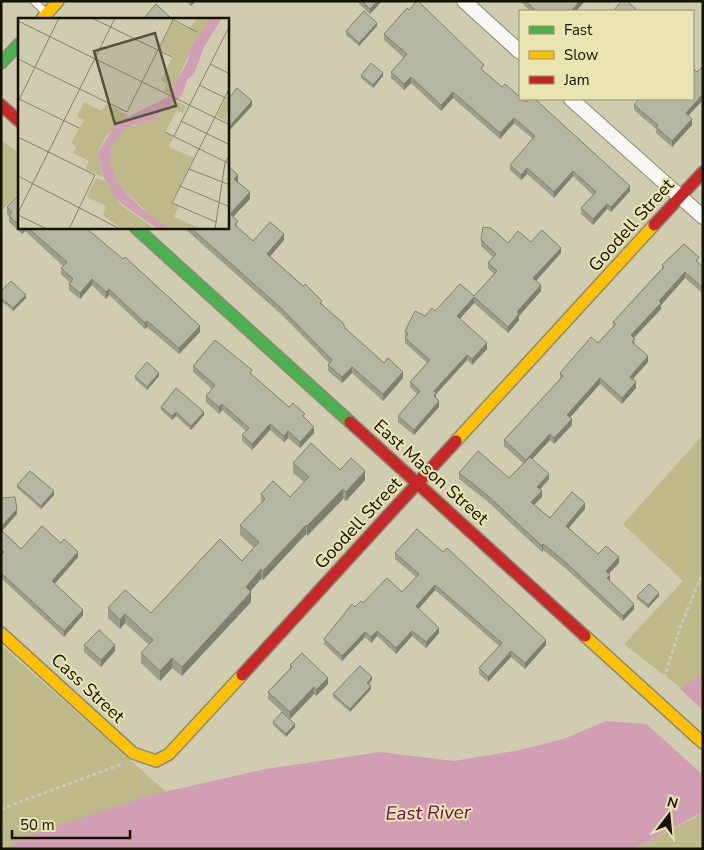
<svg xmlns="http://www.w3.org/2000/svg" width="704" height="850" viewBox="0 0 704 850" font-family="'Nunito Sans',sans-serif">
	<rect width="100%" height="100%" fill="#cfccb0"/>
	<!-- green -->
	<path fill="#bdb988" d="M1,140l18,13v39l-18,19z
		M703,435v238l-21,16 -58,-45 59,-63 -60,-57z
		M1,645l165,147 -140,44 -18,13h-7z
		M703,812v37h-70l63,-32z"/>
	<!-- water -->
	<path fill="#d19eb4" d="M703,673v139l-70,37h-626l19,-13 125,-41 115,-26 114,-17 74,9 66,-11 46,-12 40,-17 41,3 12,-21z"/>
	<!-- pier -->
	<path fill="#cfccb0" d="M679,688l24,22v65l-60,-54 3,1 6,-12 12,-13z"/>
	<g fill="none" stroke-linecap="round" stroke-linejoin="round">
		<defs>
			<path id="lane" d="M34,1l12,12"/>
			<path id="street" d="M464,1l56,51
				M571,99l132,118"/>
			<path id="fast" d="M1,63l18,-19
				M136,228l214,194"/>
			<path id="slow" d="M42,19l16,-18
				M456,441l198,-216
				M1,633l132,120 23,8 13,-7 73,-79
				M585,636l118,107"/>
			<path id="jam" d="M1,105l18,16
				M654,225l49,-53
				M350,422l235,214
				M242,675l214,-234"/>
		</defs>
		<!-- lane casing -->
		<use href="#lane" stroke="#8b8974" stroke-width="9"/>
		<!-- street casing -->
		<use href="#street" stroke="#8b8974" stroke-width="16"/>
		<!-- fast casing -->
		<use href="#fast" stroke="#8b8974" stroke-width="14"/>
		<!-- slow casing -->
		<use href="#slow" stroke="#8b8974" stroke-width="14"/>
		<!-- jam casing -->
		<use href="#jam" stroke="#8b8974" stroke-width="14"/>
		<!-- path -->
		<path stroke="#cac9c0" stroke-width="3" stroke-dasharray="4 2.5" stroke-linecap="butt" d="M11,76l7,7
			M664,678l16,-50 23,-56
			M1,809l121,-45"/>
		<!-- lane -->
		<use href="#lane" stroke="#f8f7f3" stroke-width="7"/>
		<!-- street -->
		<use href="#street" stroke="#f8f7f3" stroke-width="14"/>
		<!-- fast -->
		<use href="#fast" stroke="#4caf50" stroke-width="11"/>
		<!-- slow -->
		<use href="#slow" stroke="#ffc107" stroke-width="11"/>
		<!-- jam -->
		<use href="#jam" stroke="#c62828" stroke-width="11"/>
	</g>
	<!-- wall -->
	<path fill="#9c9d8b" d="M185,1h11l-5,5z
		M359,1h23l-12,13 -11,-10z
		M520,1h65l-9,10h-46z
		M377,26l-18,20 -13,-11v-4z
		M384,34l100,37 18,16 128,104 -19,21 -4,-3 -14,16 -12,-11v-6l12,-13 -20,-19 -19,22 -27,-24 -6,6 -11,-10v-5l23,-26 -19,-16 -14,16 -47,-41 -12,13 -30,-28 -7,7 -13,-12v-6l13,-14 -20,-18z
		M703,66v34l-15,16 4,9 -20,22 -16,-14v-4l-22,-19v-5l63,-33z
		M361,75l22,1 -10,12 -12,-10z
		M228,166l22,33 -17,18 5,11 15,13 31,-1 -14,16 52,48 23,24 39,35 19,15 -20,23 -31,-28 -10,10 -14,-12v-6l1,-2 -47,-48 -98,-87h44z
		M19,194v34h67l114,104 -21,22 -32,-27 -2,2 -36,-34 -3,4 -14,-14 -12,14 -11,-9v-6l1,-1 -9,-9v-6l2,-2 -38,-35 -3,3 -13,-12v-6l-2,-2v-7z
		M481,240l27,3 23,-1 30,11 -25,28 5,10 -22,25v4l-11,13 -34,-30 -14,16 27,30 -15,16 -5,-5 -31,34v5l3,8 -25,28 -16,-13v-6l19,-22 -7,-7v-5l17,-19 -22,-20v-12l20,-15 49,-20 20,-22 -6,-6v-5l5,-6 -12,-11z
		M699,263l4,4v31l-2,-2v-4l-16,-14 -24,27v4l-27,29 1,7 13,17 -15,17 3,9 -14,16 -22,-20 -30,33 2,8 -18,19 -4,-4 -18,19 17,20 -9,10 2,8 -8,8 16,13 35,-9 -16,19 29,26 21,9 -10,10 1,8 24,28 -11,12 -60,-55 -20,-16 -1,2 -55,-51 -28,-22v-6l50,5 14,-15 -19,-17v-6l56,-61v-6l38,-30 15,-17v-4l49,-54v-3z
		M1,291l25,7 -13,13 -12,-10z
		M193,366l59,9 37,32 16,11 9,15 -14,15 -12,-10 -4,4 -14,-12 -18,20 -10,-9v-6l4,-4 -24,-21 -3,4 -13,-12v-6l6,-7 -19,-17z
		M135,376h24l-12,14 -12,-11z
		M161,407l43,8 -13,15 -15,-14 -4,4 -11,-10z
		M293,463l47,7 25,10 -19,21 -3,-2 -36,37 -1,-2 -43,46 -2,-1 -11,12 1,11 -69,74 -10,-8 -12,13 -19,-18v-10l8,-8 -24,-22 -5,6 -12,-11v-10l43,5 91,-52 12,-13 -14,-13v-10l21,-22v-9l29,3 14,-15 -11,-9z
		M17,485l37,10 -13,14 -24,-21z
		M1,498l16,16 -15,17 19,18 40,-6 17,14 -24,27 29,31 -19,22 -63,-59z
		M395,553l151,92 -21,24 -14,-12 -23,25 -9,-8v-6l20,-22 -64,-56 -17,19 21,24 -13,15 -14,-12 -16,18 -19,-18 -6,7 -6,-6 -23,24 -18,-17v-5l31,-32 8,-4 39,-11 14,-15 -21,-18z
		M637,596h22l-11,12 -11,-9z
		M84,645l31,6 -14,16 -17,-15z
		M290,665l38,19 -12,12 -2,-2 -24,25 -22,-20v-7l22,-24z
		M372,680l-3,4 2,5 -21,23 -17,-15v-3z
		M273,722l22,5 -9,10 -13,-12z"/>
	<!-- shaded-wall -->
	<path fill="#7f7f71" d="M191,1h5l-5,5z
		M377,1h5l-12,13v-5z
		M580,1h5l-9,10h-4v-1z
		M377,23v3l-18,20v-3z
		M383,73v3l-10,12v-3z
		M411,77v6l-7,7v-6z
		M453,92v6l-12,13v-6z
		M703,94v6l-17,18v-5z
		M252,101v5l-24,26v-4z
		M514,118v5l-14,16v-6z
		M692,119v6l-20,22v-6z
		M527,168v6l-6,6v-5z
		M573,171v5l-19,22v-6z
		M238,175v6l-4,4v-6z
		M630,186v5l-19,21v-5z
		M250,192v7l-20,21v-6z
		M607,204v5l-14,16v-6z
		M22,228h3v3l-3,3z
		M284,234v6l-17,20v-6z
		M561,248v5l-28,31v-6z
		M685,272v6l-24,27v4l-30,32v-6l28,-34z
		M92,279v6l-12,14v-6z
		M541,285v6l-22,25v4l-11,13v-6l9,-15z
		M109,289v6l-3,4v-7z
		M26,295v3l-13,13v-3z
		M474,297v6l-17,19v-6z
		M147,321v6l-2,2v-6z
		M200,326v6l-21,22v-6z
		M487,343v6l-15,16v-6z
		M467,355v5l-31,34v5l-2,3v-11z
		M648,356v6l-18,20v-5z
		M352,367v6l-10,10v-6z
		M403,372v6l-20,23v-7z
		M159,373v3l-12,14v-3z
		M600,378v6l-33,37v-6z
		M636,382v6l-14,16v-6z
		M439,401v6l-25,28v-5z
		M222,404v6l-3,4v-7z
		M176,412v4l-4,4v-4z
		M204,412v3l-13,15v-4z
		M572,419v6l-18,19v-6z
		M270,424v6l-18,20v-6z
		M314,427v6l-14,15v-6z
		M288,431v7l-4,4v-6z
		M550,434v6l-24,26v-6z
		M365,471v9l-19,21v-9z
		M549,474v5l-12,14v-6z
		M343,489v10l-36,37v-10z
		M54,491v4l-13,14v-3z
		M542,491v6l-11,11v-6z
		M585,503v6l-19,22v-5z
		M17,509v5l-16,18v-5z
		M306,525v9l-43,46v-9z
		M543,544v6l-1,2v-6z
		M78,552v5l-26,30v-6z
		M619,557v6l-13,14v-6z
		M261,569v10l-15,17v-9z
		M610,575v5l-3,4v-6z
		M435,585v5l-19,22v-6z
		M251,592v10l-69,74v-9z
		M659,593v3l-11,12v-3z
		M634,604v5l-11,12v-5z
		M83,610v5l-19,22v-6z
		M125,614v9l-5,6v-9z
		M439,628v5l-13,15v-6z
		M377,631v5l-6,7v-6z
		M412,631v5l-16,18v-6z
		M365,632v5l-23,24v-5z
		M546,640v5l-21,24v-6z
		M115,645v6l-14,16v-7z
		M511,651v6l-23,25v-5z
		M172,658v10l-12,13v-10z
		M372,677v3l-5,6v-3z
		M328,678v6l-12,12v-6z
		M371,686v3l-21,23v-3z
		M314,687v7l-24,25v-7z
		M295,724v3l-9,10v-3z"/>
	<!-- building -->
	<path fill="#b5b6a2" stroke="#7f7f71" d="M362,1h15l-7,8z
		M417,1h1l66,64 -3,4 21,18 3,-3 15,13v2h2l4,3 3,-3h6l95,87 -19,21 -4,-3 -14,15 -12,-11 15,-16 -23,-21 -19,21 -27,-24 -6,7 -11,-10 25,-29 -21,-18 -14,15 -47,-41 -12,13 -30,-28 -7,7 -13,-12 16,-18 -23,-20 23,-26 2,2z
		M526,1h54l-8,9 1,1h-37z
		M622,1h5l11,10h-25z
		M156,4l16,15h-29z
		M364,11l13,12 -18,20 -13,-12z
		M371,63l12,10 -10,12 -12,-10z
		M703,66v28l-17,19 6,6 -20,22 -16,-14 2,-2 -24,-20 5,-6h54v-31l4,4z
		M237,88l15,13 -24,27v-29z
		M228,166l10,9 -4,4 16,13 -20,22 8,7 -3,4 18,16 17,-19 14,12 -17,20 36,32 2,-2 17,17 -2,2 23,20 2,5 39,35 4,-5 15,14 -20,22 -31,-27 -10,10 -14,-12 4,-5 -50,-51 -91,-81h37z
		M19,194v31l-10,-9 3,-4 -5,-5z
		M483,227l8,1 17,15 10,-12 13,11 11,-12 19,18 -28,30 8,7 -24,27 2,2 -11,13 -34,-30 -17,19 30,27 -15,16 -5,-4 -33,36 2,2 -2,3 5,5 -25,29 -16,-14 22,-25 -10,-9 20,-22 -25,-22 3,-4 -3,-3 10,-20 10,5 7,-8 3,3 25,-27 14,12 23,-25 -9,-8 8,-9 -15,-14z
		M28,228h58l37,31 2,-2 75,69 -21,22 -32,-27 -2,2 -36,-34 -3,3 -14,-13 -12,14 -11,-9 4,-5 -12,-11 6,-6z
		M684,244l15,13 -3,4 7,6v21l-18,-16 -26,29 2,2 -30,32 4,4 -3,3 16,14 -18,21 6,5 -14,16 -22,-20 -33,37 5,4 -18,19 -4,-4 -24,26 -22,-20 59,-64 -3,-3 31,-36 7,6 18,-19 -3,-2 51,-55 -2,-2z
		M11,281l15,14 -13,13 -12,-10v-7z
		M215,340l37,30 -2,3 39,34 4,-4 12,11 -2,2 11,11 -14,15 -12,-11 -4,5 -14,-12 -18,20 -10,-9 7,-7 -27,-24 -3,3 -13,-11 9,-11 -22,-19z
		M147,362l12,11 -12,14 -12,-11z
		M176,388l28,24 -13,14 -15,-14 -4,4 -11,-9z
		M311,443l29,27 11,-12 14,13 -19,21 -3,-3 -36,37 -1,-1 -43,46 -2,-2 -15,18 5,5 -69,75 -10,-9 -12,13 -19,-18 12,-13 -28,-26 -5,6 -12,-12 17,-18 26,23 69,-74 22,22 17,-19 -19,-17 25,-26 -4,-5 12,-13 17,16 19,-20 -16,-14z
		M478,451l31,27 21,-21 19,17 -12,13 5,4 -11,11 19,16 22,-26 13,11 -19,23 32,28 8,-8 13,11 -13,14 4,4 -3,3 27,26 -11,12 -60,-56 -20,-16 -1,2 -55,-51 -28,-22z
		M30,471l24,20 -13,15 -24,-21z
		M15,497l2,12 -16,18v-29z
		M42,526l19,17 3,-4 14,13 -26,29 31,29 -19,21 -63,-58v-19l3,-2 -3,-2v-20l20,19z
		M417,529l26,23 4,-4 99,92 -21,23 -14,-12 -23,26 -9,-9 23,-25 -67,-58 -19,21 23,22 -13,14 -14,-11 -16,17 -19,-17 -6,6 -6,-5 -23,24 -18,-17 28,-35 3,3 6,-6 2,2 24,-25 15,14 17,-18 -24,-21z
		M649,584l10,9 -11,12 -11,-9z
		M99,630l16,15 -14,15 -17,-15z
		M302,653l26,25 -12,12 -2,-3 -24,25 -22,-20 24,-25 -2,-2z
		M360,666l12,11 -5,6 4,3 -21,23 -17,-15z
		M282,712l13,12 -9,10 -13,-12z"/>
	<g text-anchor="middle" stroke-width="4" stroke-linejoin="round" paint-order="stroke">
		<!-- street labels -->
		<g font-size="18" fill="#141201" stroke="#e9e4b0">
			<text transform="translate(631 225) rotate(-48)" y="6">Goodell Street</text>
			<text transform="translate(431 472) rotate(42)" y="6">East Mason Street</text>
			<text transform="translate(358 523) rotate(-47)" y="6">Goodell Street</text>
			<text transform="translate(88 688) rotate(43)" y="6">Cass Street</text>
		</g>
		<!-- water labels -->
		<g font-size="19" font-style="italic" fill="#66114c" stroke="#e9e4b0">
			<text transform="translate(428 812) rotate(-1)" y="7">East River</text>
		</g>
	</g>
	<!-- overview -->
	<g transform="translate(18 18)">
		<rect width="211" height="211" fill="#cfccb0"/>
		<path d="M179,0h14l-19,28 -17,40 -5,7 -6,-2 3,-7 -6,-4 12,-24 -14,-6 14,-29 16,8zM207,82l4,2 -3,19 -9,-5zM158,83l10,5 -3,7 -6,-2 -12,21 9,4 -5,11 25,11 -22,44 7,4 -5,11 28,12h-33l-17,-12 -34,-33 -8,-21 2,-20 13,-15 29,-9zM66,84l18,9 4,-7 22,11 -22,21 -8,17 5,24 -18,-8 4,-8 -16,-8 3,-7 -5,-3 13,-23 -7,-3zM78,160l9,3 16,24 34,24h-33l-19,-14 3,-9 -19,-9z" fill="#bdb988"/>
		<path d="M193,0h11l-18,29 -10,27 -7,6 -5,15 -28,24 -29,9 -14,20 -1,15 8,21 23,24 28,21h-11l-36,-25 -9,-10 -9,-16 -6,-25 19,-31 51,-25 20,-36 2,-12z" fill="#d19eb4"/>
		<path fill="none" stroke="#84826a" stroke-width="1" d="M74,0l80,39M152,0l27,14M0,3l212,104M0,41l109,53 46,-92M192,46l20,10M181,67l31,15M1,81l60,29M0,84l41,-84M163,103l49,24M147,114l65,32M156,118l56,-111M0,119l77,38 -26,54M171,151l41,16M0,158l102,53M162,168l50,21M0,195l97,-195M0,197l29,14M198,204l-44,-19 58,-116M197,211l10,-66 5,-9"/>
		<path fill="#55533e" fill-opacity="0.15" stroke="#55533e" stroke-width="2.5" d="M137,15l21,73 -61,18 -21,-73z"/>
		<rect width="211" height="211" fill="none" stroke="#141201" stroke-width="2.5"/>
	</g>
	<!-- border -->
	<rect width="704" height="850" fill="none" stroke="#141201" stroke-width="5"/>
	<!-- legend -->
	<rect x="519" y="10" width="175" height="90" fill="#e9e4b0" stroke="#94906a"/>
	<rect x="529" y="26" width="25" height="8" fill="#4caf50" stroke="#94906a"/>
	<text x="564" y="35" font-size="15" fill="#141201">Fast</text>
	<rect x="529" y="51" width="25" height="8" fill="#ffc107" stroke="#94906a"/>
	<text x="564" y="60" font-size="15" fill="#141201">Slow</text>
	<rect x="529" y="76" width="25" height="8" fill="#c62828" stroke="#94906a"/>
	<text x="564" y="85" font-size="15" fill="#141201">Jam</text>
	<!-- north arrow -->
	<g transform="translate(669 815) rotate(16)" stroke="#e9e4b0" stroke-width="4" paint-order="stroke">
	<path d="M0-4L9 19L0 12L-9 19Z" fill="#141201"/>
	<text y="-8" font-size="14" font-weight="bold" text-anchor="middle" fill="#141201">N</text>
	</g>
	<!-- scale -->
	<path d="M12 830v8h118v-8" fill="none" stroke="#141201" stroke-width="2.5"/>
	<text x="20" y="830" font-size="15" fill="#141201" stroke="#e9e4b0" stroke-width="4" paint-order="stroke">50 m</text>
</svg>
